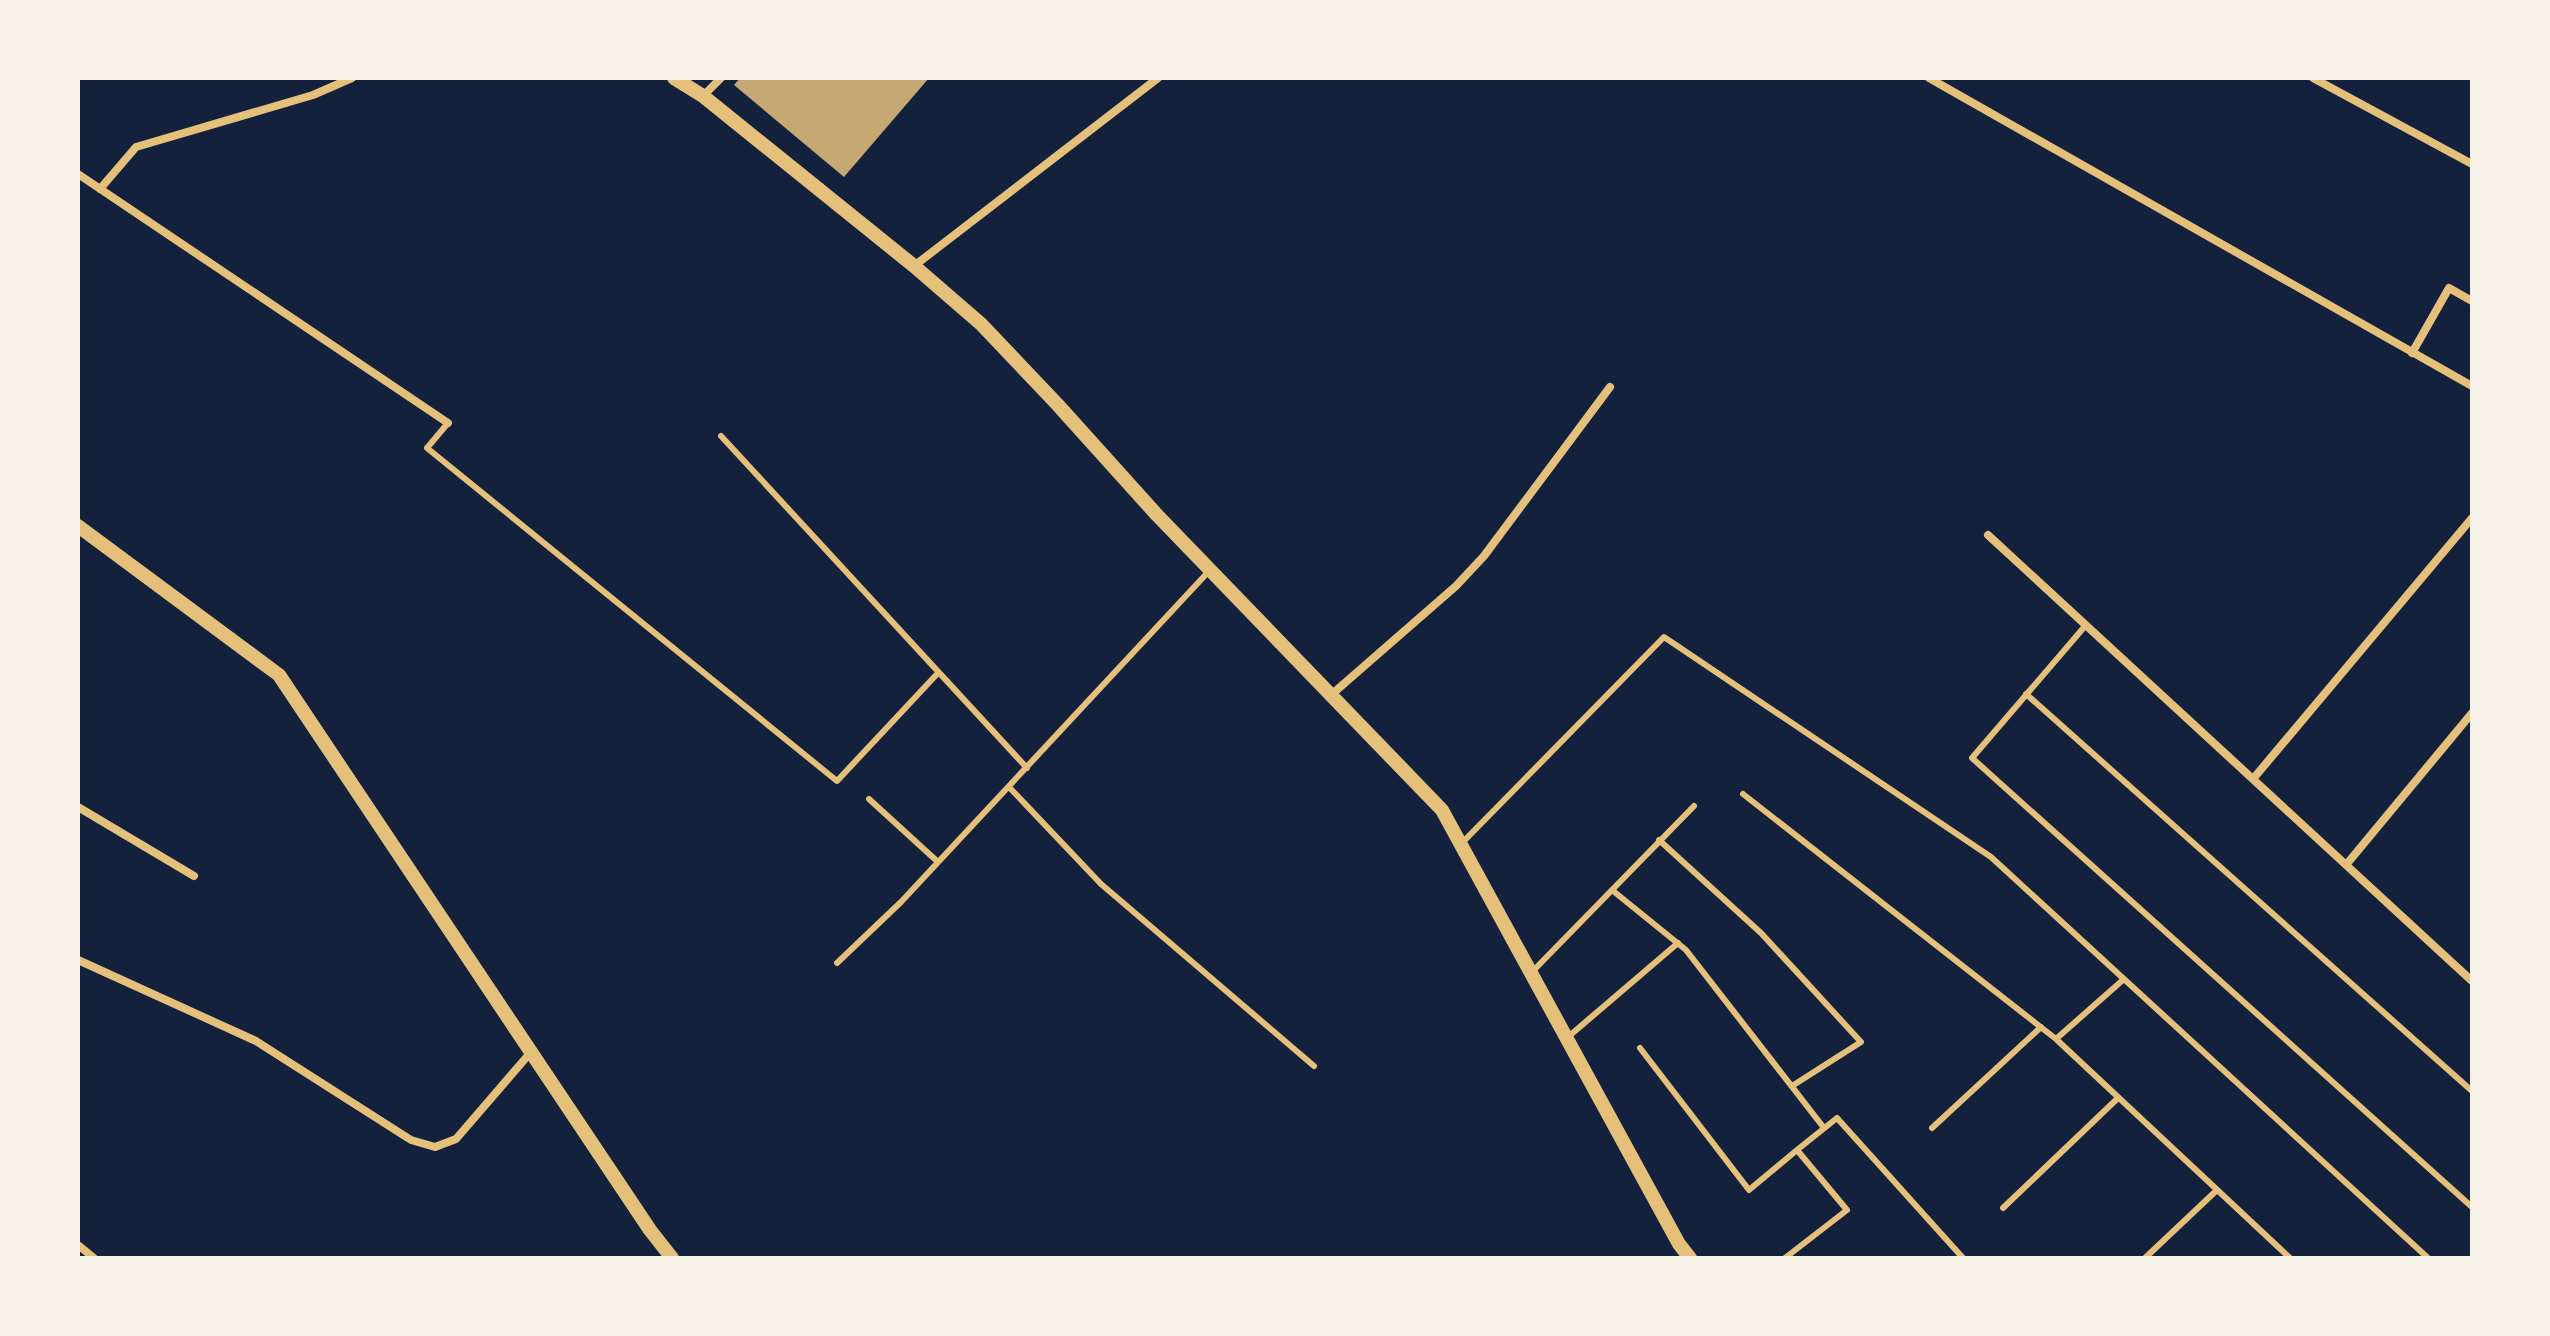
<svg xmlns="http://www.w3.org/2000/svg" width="2550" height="1336" viewBox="0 0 2550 1336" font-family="'Zilla Slab',serif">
	<rect width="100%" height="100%" fill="#14213d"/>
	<!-- building -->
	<path fill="#c6a872" d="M740,78h189l-85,99 -110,-92z"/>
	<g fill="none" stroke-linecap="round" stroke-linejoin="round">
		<!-- service -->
		<path stroke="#e5c07b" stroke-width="6" d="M448,423l-21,25 410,333 101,-108
			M721,436l306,332
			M2086,625l-114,133 500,449
			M2026,694l446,397
			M1009,787l92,97 213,182
			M1743,794l313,245 234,219
			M869,799l69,63
			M1659,840l102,93 100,109 -69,44
			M1461,844l203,-207 327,220 437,401
			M1612,890l74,60 138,178
			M837,963l64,-61 309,-332
			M1531,973l163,-167
			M1568,1037l110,-94
			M2056,1039l68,-60
			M1640,1048l109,142 48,-40
			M1932,1128l109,-101
			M2003,1208l115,-110
			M1785,1258l62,-48 -50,-60 40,-32 126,140
			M2145,1258l72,-68"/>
		<!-- minor -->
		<path stroke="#e5c07b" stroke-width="8" d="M1929,78l543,308
			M2313,78l159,86
			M703,96l18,-18
			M78,174l370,249
			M100,189l36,-42 177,-52 39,-17
			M914,266l244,-188
			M2412,353l37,-65 23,13
			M1988,535l484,446
			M1331,695l125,-109 28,-30 126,-169
			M2253,779l219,-261
			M78,807l116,69
			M2346,865l126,-152
			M78,960l178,81 155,99 24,7 21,-8 75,-87
			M78,1245l16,13"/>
		<!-- tertiary -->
		<path stroke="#e5c07b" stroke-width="14" d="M674,78l29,18 211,170 67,58 76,80 100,111 285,295 237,434 11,14
			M78,526l201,149 371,555 22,28"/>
	</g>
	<!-- border -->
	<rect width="2550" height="1336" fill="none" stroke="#f6f1e7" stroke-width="160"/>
</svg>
